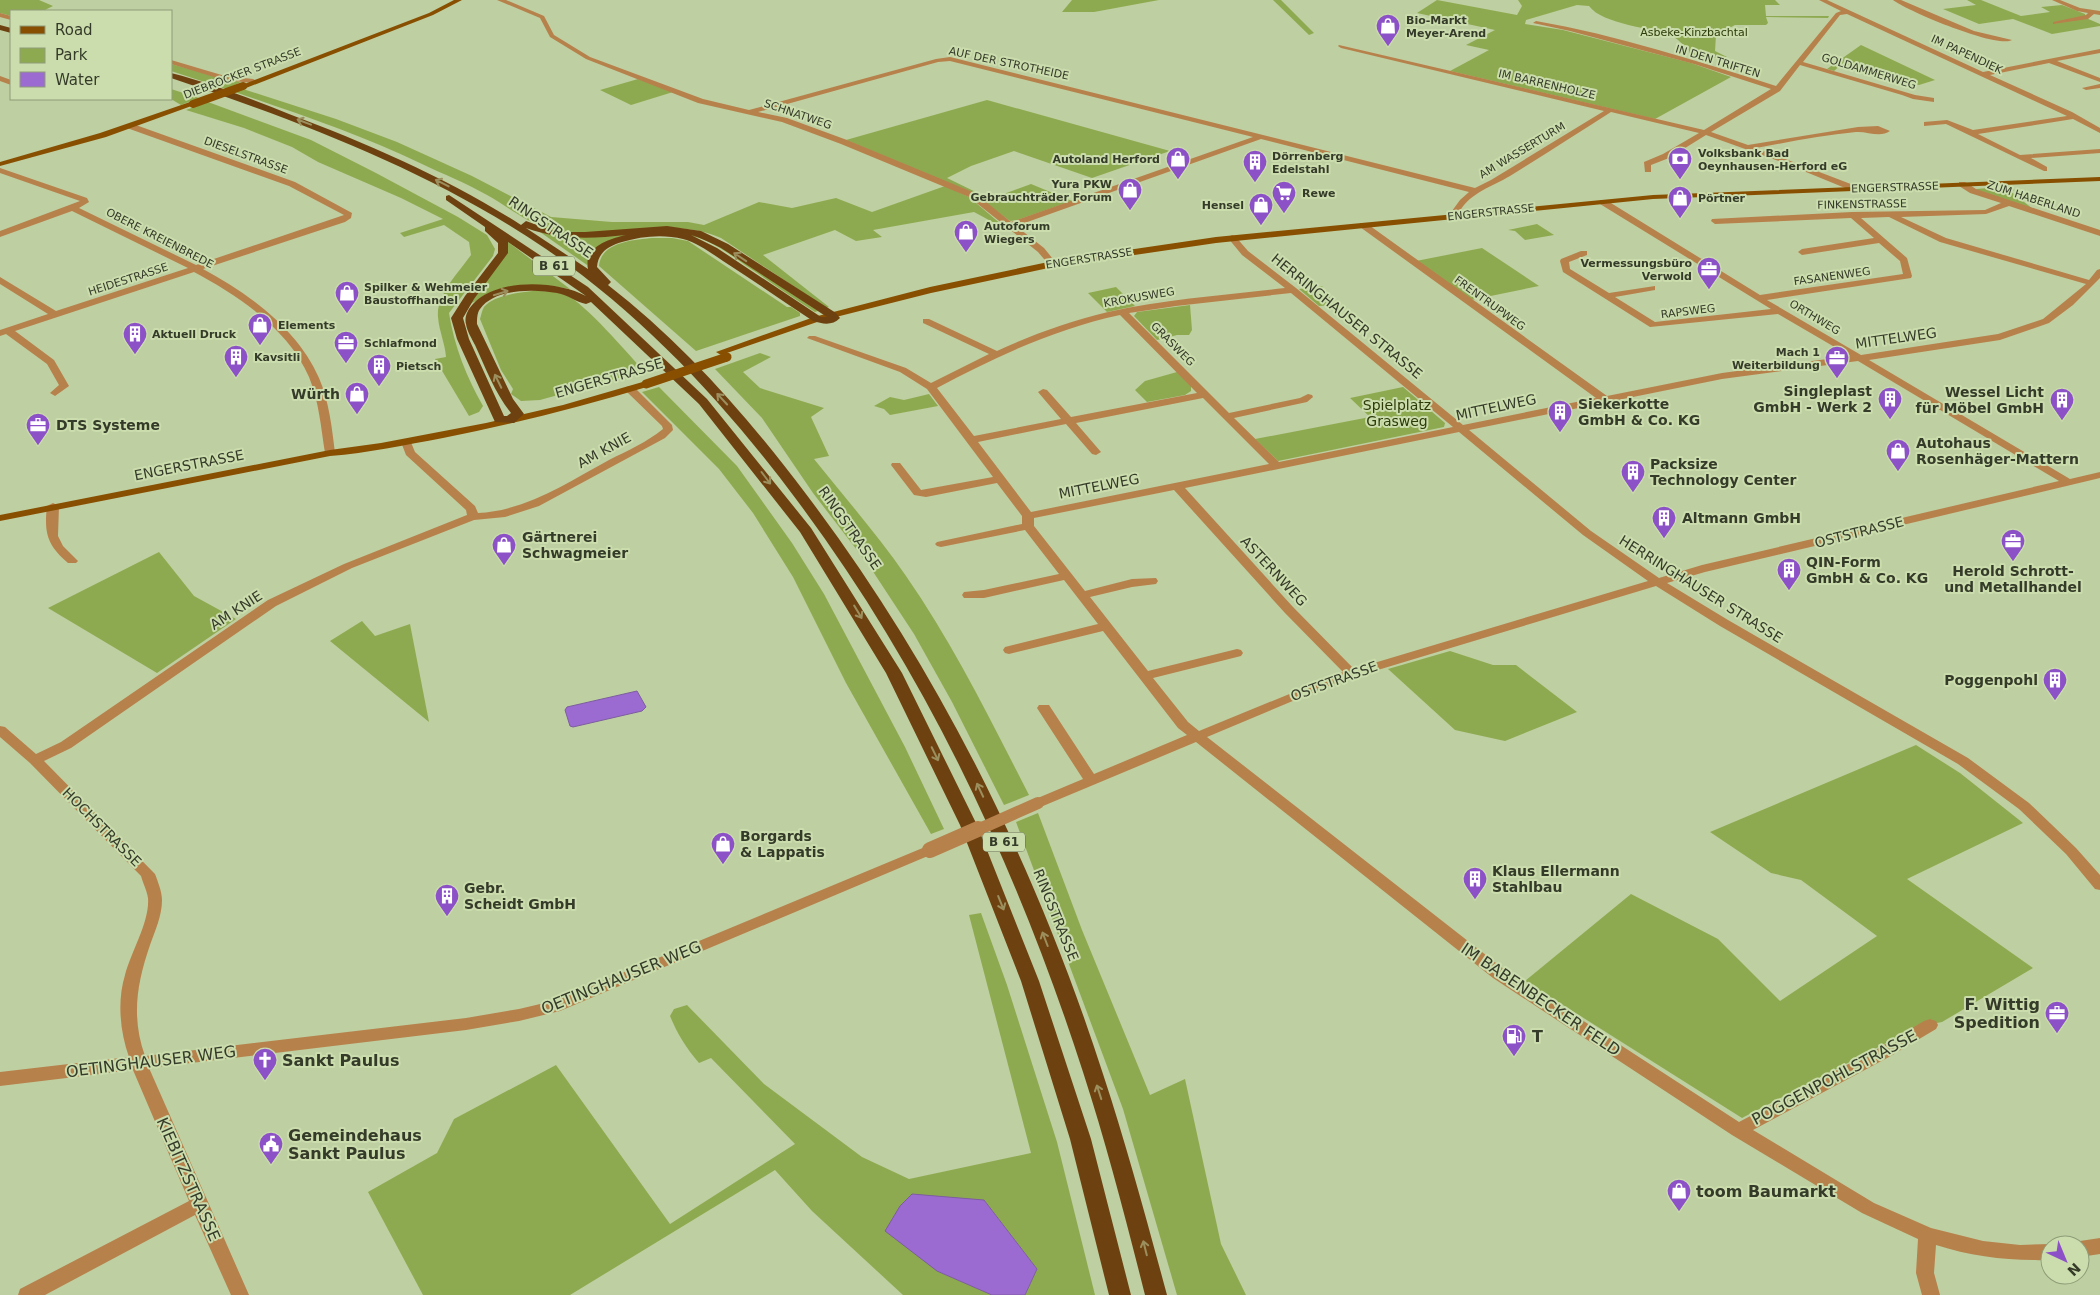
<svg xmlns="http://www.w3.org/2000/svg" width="2100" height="1295" viewBox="0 0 2100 1295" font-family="'DejaVu Sans',sans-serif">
	<rect width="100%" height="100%" fill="#becfa1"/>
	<!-- green -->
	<path fill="#8eaa50" d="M0,0h39l14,6 -10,5h-32v5l-11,-3z
		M1072,0h87l-65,12h-32z
		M1273,0h8l33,33 -5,2z
		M1437,0l80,15 5,-9 -4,-6h257l5,5h-15l1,11h63l-1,2 -62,-1 2,6 -2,2h-31l-19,10 -1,16 12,6 -28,2 -10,-2v-7c-5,-4 -10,-10 -15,-13 -22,-10 -71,-12 -85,-31l-12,-1 -51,15 -1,4 38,6 128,33 40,14 -76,42 -205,-48 39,-21 -23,-5 29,-15 -78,-17z
		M1967,0h14l40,16 29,-4 -9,-5 21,-2 23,9 1,4 14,6v2l-48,8 -39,-15 -34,5 -36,-15 33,-4z
		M1861,45l74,35 -16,5 -76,-22 -9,8 -7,-2z
		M171,64l58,16 12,2 -15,7 -55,-18z
		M638,79l35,13 -42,13 -31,-15z
		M171,89l28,9 -18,7 -10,-6z
		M243,89l93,30 61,23 75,34 79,41 61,5h76l16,3 55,-23 33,6 44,-10 36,14 73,-26 24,11 33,28 -2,1 -26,-14 -101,18 9,7 -26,4 -21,-11 -72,25 66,52 -3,1 -105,-70c-57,-25 -114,5 -171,-9 -23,-6 -43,-23 -63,-34 -21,-12 -44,-21 -65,-31 -60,-29 -124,-50 -187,-72z
		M987,100l183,51 -78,27 -78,-27 -43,15 -24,12 43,21 41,-15 41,17 -55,19 -7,1 -35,-26 -129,-55z
		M208,102l103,38 65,33 82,44 29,18 8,14 -2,7 -44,57c5,33 18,65 34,93l-4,6 -10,4 -34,-57 11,-2c-1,-14 -7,-26 -8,-40 -2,-22 21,-45 33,-62l-2,-13 -25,-17 -40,12 -4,-4 43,-14 -42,-21 -83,-36 -26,-15 -48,-19 -58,-18z
		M2002,187l13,3 -5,1 23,18 -54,-17 -3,-3z
		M1537,224l17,11 -29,5 -10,-9 -7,-1z
		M662,231l29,3 22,8 105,69 -3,1c-22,-14 -43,-29 -64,-43 -18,-12 -37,-28 -59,-33 -24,-6 -49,-3 -72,2 -16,3 -30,10 -33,27l-47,-33c41,10 81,2 122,-1z
		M652,238h20l16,3 99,66h4l9,6v3l-104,35 -97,-85c2,-24 34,-26 53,-28z
		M508,242l62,47c-26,-5 -56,-7 -81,4 -8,3 -13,10 -21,11l39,-51z
		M1482,248l57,38 -68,14 -55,-39z
		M1322,286l13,19 -16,1 -20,-17z
		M1116,287l19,19 -28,6 -19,-19z
		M532,291c11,0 24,0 34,4 20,9 61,58 78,76l-104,29 -19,1 -10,-7 2,-5 -12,-19 -21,-51c1,-3 2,-9 4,-12 10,-12 34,-14 48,-16z
		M1190,305l2,25 -3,5h-12l-20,5 -23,-24 3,-4z
		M760,353l11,4 -28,15 17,16 64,20 -13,9 18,39 -15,3c31,39 64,76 92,117 48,69 85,145 123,219l-25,10 -52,-103 -38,-68 -44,-67 -57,-74 -51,-75 -47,-49z
		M1177,372l14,13v6l-6,4 -38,7 -12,-12 10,-9z
		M659,387l78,79 55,77 32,51 81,153 39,82 -13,5 -85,-151 -53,-106 -40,-64 -34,-44 -77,-77z
		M1403,387l42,36 -1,4 -166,34 -23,-22 115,-22 -20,-19z
		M929,394l9,12 -48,9 -6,-6 -10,-3 16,-9 14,3z
		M159,552l35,44 42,23 -79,54 -109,-65z
		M362,621l13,15 35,-12 19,98 -99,-81z
		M1450,651l43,14h23l61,47 -72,29 -32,-7 -18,-4 -67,-61z
		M1916,745l44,28 63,50 -116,56 126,89 -91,54 -25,5 -175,91 -217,-137 106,-87 87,45 62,62 97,-65 -76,-56 -30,-7 -61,-41z
		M1038,813l44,117 68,165 35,-16 36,165 25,51h-69l-54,-186 -107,-287z
		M981,913l26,72 50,157 38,153h-70l12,-26 -53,-69 -47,71 55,24h-89l-91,-84 -37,-41 -205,125h-147l-55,-103 69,-39 17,-34 102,-54 114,159 125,-80 -84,-86 -12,5c-13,-15 -22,-30 -29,-47l4,-7 13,-4 77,79 98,73 47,22 122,-26 -62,-238z"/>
	<!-- water -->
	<path fill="#9c6bd2" stroke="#7d5d9f" d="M637,691l9,16 -4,4 -69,16 -3,-1 -5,-16 2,-3z
		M912,1194l72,6 53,69 -12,26h-33l-55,-24 -52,-40 15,-25z"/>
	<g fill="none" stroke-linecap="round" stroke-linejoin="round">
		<!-- minor -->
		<path fill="#b7814c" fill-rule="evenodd" d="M497,0h9l38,16 10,19 36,22 113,42 46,11 187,-51 14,-2 525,131 16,-8 113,-69 -263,-63 -3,-2 1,-1 365,85 67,-41 -77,-25 -124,-33 -37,-8 3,-2c81,14 161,40 240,65l60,-73 5,-2 -22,-11h8l156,72 117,-23v4l-43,8 43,17v4l-51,-19 -59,12 82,37 28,16v5l-27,-14 -95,15 42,21 80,-6v4l-69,5 16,9v4h-3l-98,-47 -22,2v-4l23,-2 26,10 94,-14 -220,-102 -7,1 -37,47 112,33 19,3v4l-21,-3 -11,-4 -102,-30 -20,26 -69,41 37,13 110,-18 20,-1 12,5c-10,7 -23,0 -34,1 -33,3 -67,10 -100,16l100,38v4h-6l-66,-27 -78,-28 -37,23 -18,7v7h-6l-1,-10 19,-8 36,-21 -88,-21c-33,21 -67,43 -101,64 -17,10 -40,17 -50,35l4,5 -4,3 -8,-8 8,-11 9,-8 -208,-53 -245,87 28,22 13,16 -4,3 -3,-1 -12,-14 -69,-55 -128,-53 -59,-22 -84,-19 -112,-44 -36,-22 -10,-19zM950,61l303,76 -242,85 -36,-29 -128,-53 -60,-22 -29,-6 180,-50z
			M1893,0h8l73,31 38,9c-14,9 -105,-29 -119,-40z
			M2052,0h8l20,8 20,3v4l-6,-1 -6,5 -35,5v-2l33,-7 2,-2 -11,-2z
			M0,13l11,3v4l-11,-3z
			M171,60l54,16 28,3 4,2 -4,2 -29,-3 -53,-16z
			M0,76l11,4v5l-11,-4z
			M2100,84v4l-14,2 -4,-2z
			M127,124h6l162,58 57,31 -1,5 -6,4 -142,47c45,24 95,60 116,109 10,23 13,50 16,75l-1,2h-8l-1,-2c-4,-25 -6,-52 -16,-76 -20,-47 -70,-81 -115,-105l-179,59 39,29 15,26 -14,10 -5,-3 9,-8 -12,-21 -41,-30 -6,2v-6l48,-16 -48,-30v-7l56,34 132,-43 -116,-57 -72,26v-6l80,-30 -80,-28v-5l87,30 2,4 -10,6 117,57 148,-50 -55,-29 -162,-58z
			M1959,182h6l11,7 124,41v6l-91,-30 -23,8 -85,3 45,21 143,42 8,-10 3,-1v9l-27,27 -24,18 -49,17 -131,20 201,119 30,-7v6l-395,94 -38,11 61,37 240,138 61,45 47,45 24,27v15l-5,-1 -29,-35 -47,-45 -61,-45 -238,-138 -64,-40 -318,96 -131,55 298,233 234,152 138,-73 47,-28 6,-2 6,2 2,4 -2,4 -47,28 -136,73 121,73 57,25 52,13 37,4 30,-1 2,1h-2v15c-39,1 -77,-3 -114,-15l-2,28 6,22h-18l-6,-22 2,-34 -56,-26 -130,-78 -239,-157 -297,-236 -153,64h-10l-2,-3 2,-3 50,-21 -46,-71 2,-3h10l45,69 93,-39 -9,-7 -75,-97 -94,23 -4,-1 -2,-3 2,-3 93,-23 -34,-44 -80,18h-20l-2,-3 2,-3 20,-2 75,-16 -34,-44 -84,17 -4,-1 -2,-2 2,-2 85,-18v-8l-25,-33 -71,14 -12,-2 -23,-30 1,-2h8l21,27 72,-13 -66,-88 -27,-17 -93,-34 2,-2h6l91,32 25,15 58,-29 -66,-31v-4h6l68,32c35,-16 72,-30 111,-39 58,-13 118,-17 177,-24l-43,-33 -14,-17 4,-3 3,1 13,15 48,37 167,137 133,-27 -236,-171v-4h6l241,173 115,-23 128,-17 -72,-42 -128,13 -87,-55 -3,-11 1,-2 20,-8h6v4l-18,7 1,7 39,24 46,-7v4l-40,7 40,25 116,-13 -171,-105v-4h6l154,95 143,-21 -3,-13 -21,-18 -77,12 -4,-3 4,-3 72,-11 -23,-20 -136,6 -4,-3 1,-2 140,-7 133,-2 16,-7 -31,-10 -11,-7zM1889,217l51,25 146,42 -43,35 -45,15 -137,21 -94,-55 144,-22 1,-2 -5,-18 -46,-40zM1291,293l162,134 -174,35 -45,-44 73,-16 6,-5 -1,-2 -4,-1 -8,4 -71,15 -100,-100 47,-7zM1120,315l77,78 -126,24 -24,-27 -4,-1 -5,3 23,27 -87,17 -37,-48c58,-31 118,-59 183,-73zM1858,361l201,120 -357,84 -43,13 -68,-47 -122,-101 253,-51zM1203,398l66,66 -238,48 -53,-70 88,-18 26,30 4,1 5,-3 -25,-29zM1459,432l124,103 65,46 -294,88 -61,-62 -108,-119zM1174,490l111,123 58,59 -144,59 -11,-9 -35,-44 88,-22 2,-3 -2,-3 -4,-1 -89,22 -58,-74 42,-10 24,-3 2,-3 -2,-3 -24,1 -47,12 -51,-65v-8z
			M630,386l4,1 38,38 1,5 -8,8 -126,68 -34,11 -31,3 -122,48 -76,38 -205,142 -27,13 111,113c3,8 7,18 7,26 0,16 -7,31 -12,45 -13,38 -19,72 -5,111l321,-38 53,-9 38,-9 368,-153h10l2,3 -2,3 -375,158 -41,10 -53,9 -317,38 100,227h-18l-36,-80 -150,80h-27l2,-6 169,-88 -56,-131 -133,16v-14l129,-15c-9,-25 -12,-56 -4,-82 6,-23 25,-54 23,-77 -1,-7 -5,-15 -7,-22l-111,-113 -30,-26v-11l5,1 31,27 25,-12 207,-142 76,-36 123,-49 -1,-5 -60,-55 -5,-13 1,-2h8l5,12 60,54 3,7c48,-2 90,-31 131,-53 18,-9 38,-18 54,-31l-1,-3 -36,-35v-4z
			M53,503l6,3 -1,30 5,10 15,15 -2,2h-8c-21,-18 -24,-30 -21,-57z
			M2100,1238v16l-20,3v-12h-7l7,-4z"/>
		<!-- major -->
		<path fill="#884f00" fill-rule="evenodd" d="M454,0h8l-29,15 -187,73 -7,-2 190,-73z
			M190,102l7,2 -91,33 -106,29v-4l100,-29z
			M2100,177v4l-447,18 -437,44 -163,24 -122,26 -111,28 -96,33 -3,1 -5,-3 98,-35 116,-30 123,-26 163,-24 437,-42z
			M646,381l4,1v4c-69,21 -137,38 -207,52 -38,7 -75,15 -113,18l-330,65v-6l330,-65 51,-7 105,-20 77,-18z"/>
		<!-- highway -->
		<path fill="#6e4210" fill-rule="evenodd" d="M0,25l11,3v5l-11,-3z
			M171,73c40,10 80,26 118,41 80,30 160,65 232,111l5,-4 22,8 17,3h20l82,-6 34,5 27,13 108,69 4,5c-8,8 -17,6 -27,3 -30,-20 -59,-40 -90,-60 -12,-8 -25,-18 -40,-22 -19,-5 -42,-3 -61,3 -13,4 -24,10 -25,25l14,15 -3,3c76,59 140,132 198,209 132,174 230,372 297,580 24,73 44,147 64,221h-22c-19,-75 -38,-149 -62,-223 -66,-205 -158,-401 -287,-573 -71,-95 -152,-183 -250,-250 -115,-78 -245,-127 -375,-171zM526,228c33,12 65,11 100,7 -17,4 -43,12 -38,34zM691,235c10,3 20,8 30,13l106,69h-6l-104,-69z
			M449,195l139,92 119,112 104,129 91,145 75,152 62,156 52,158 40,156h-22l-39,-156 -49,-158 -61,-156 -74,-152 -86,-141 -101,-128 -108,-102 -5,2c-10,-2 -18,-9 -29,-11 -22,-4 -62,-5 -77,16 -3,4 -3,10 -3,15l36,75 11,15 -10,9 -19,-1 -38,-83 -6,-21 14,-22 33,-43v-10l-13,-12v-4l-39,-27v-4zM508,242l78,54c-29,-16 -89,-18 -113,8 -5,5 -9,13 -7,20 1,7 6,15 9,21 11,24 20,48 36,68l-4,3h-3l-35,-77 -6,-21 11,-19 34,-46z"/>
		<!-- minor-bridge-far1 -->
		<path stroke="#b7814c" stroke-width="12" d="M975,831l63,-28"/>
		<!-- minor-bridge -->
		<path stroke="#b7814c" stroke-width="16" d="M930,850l48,-21"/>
		<!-- major-bridge-far1 -->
		<path stroke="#884f00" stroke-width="8" d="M193,104l50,-18"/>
		<!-- major-bridge -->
		<path stroke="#884f00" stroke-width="9" d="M646,384l81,-27"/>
	</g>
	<!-- one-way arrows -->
	<defs><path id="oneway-shaft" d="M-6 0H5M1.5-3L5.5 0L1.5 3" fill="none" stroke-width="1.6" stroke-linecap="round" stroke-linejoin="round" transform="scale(1.25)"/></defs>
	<g stroke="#9c8f5e">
		<use href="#oneway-shaft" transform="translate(304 122) rotate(-159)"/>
		<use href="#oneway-shaft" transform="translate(442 183) rotate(-153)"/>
		<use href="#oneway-shaft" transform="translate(740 257) rotate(-146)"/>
		<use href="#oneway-shaft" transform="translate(501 293) rotate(-17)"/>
		<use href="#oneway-shaft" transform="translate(498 381) rotate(-116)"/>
		<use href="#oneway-shaft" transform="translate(722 399) rotate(-133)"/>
		<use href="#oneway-shaft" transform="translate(766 478) rotate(53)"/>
		<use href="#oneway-shaft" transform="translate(858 612) rotate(59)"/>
		<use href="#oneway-shaft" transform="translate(935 754) rotate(64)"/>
		<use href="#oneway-shaft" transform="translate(980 790) rotate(-115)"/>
		<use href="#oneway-shaft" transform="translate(1001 903) rotate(68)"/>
		<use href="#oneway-shaft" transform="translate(1045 939) rotate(-111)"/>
		<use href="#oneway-shaft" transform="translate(1099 1092) rotate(-108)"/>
		<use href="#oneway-shaft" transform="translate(1145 1248) rotate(-104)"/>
	</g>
	<!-- icons -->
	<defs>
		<symbol id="shop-pin" viewBox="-11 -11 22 30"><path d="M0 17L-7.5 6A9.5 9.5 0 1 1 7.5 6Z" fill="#8c51c7" stroke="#cbdcad"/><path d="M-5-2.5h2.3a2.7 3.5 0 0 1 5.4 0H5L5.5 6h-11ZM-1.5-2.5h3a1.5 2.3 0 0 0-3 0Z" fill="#fff"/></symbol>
		<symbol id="bank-pin" viewBox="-11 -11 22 30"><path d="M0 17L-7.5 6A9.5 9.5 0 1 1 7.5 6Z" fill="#8c51c7" stroke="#cbdcad"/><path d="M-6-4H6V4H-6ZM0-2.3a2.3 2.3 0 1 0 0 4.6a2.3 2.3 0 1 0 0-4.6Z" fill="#fff"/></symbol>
		<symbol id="building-pin" viewBox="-11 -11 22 30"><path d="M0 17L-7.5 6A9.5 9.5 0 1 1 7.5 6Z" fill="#8c51c7" stroke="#cbdcad"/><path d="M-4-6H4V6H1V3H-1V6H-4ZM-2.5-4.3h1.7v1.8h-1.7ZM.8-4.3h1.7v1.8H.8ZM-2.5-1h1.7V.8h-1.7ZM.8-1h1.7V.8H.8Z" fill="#fff"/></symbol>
		<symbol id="supermarket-pin" viewBox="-11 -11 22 30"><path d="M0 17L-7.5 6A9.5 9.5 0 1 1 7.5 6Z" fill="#8c51c7" stroke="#cbdcad"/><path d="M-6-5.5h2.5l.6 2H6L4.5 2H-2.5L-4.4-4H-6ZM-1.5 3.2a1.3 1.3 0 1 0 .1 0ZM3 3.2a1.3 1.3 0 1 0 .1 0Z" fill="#fff"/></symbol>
		<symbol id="office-pin" viewBox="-11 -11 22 30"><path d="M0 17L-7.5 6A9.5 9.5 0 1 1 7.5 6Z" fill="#8c51c7" stroke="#cbdcad"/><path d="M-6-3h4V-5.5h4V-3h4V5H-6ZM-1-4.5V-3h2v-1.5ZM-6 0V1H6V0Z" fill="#fff"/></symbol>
		<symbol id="fuel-pin" viewBox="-11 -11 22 30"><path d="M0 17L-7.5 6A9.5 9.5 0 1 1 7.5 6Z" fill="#8c51c7" stroke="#cbdcad"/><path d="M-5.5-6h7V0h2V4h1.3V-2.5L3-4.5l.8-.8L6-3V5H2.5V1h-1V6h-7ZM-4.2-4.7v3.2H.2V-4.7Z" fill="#fff"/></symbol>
		<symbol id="church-pin" viewBox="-11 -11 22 30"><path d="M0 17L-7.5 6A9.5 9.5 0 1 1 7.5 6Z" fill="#8c51c7" stroke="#cbdcad"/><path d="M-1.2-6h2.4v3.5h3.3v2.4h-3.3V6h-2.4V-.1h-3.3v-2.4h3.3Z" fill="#fff"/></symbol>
		<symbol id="civic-pin" viewBox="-11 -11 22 30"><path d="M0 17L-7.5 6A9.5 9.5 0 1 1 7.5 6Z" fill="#8c51c7" stroke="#cbdcad"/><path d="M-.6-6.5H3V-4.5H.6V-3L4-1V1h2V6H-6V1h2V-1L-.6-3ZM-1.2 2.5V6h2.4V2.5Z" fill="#fff"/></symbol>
	</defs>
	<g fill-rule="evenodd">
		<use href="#shop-pin" x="1374" y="12" width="28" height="38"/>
		<use href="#shop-pin" x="1164" y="145" width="28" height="38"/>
		<use href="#bank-pin" x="1666" y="145" width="28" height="38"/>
		<use href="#building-pin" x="1241" y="148" width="28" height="38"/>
		<use href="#shop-pin" x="1116" y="176" width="28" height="38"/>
		<use href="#supermarket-pin" x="1270" y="179" width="28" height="38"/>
		<use href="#shop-pin" x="1666" y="184" width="28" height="38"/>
		<use href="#shop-pin" x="1247" y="191" width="28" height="38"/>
		<use href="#shop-pin" x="952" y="218" width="28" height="38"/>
		<use href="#office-pin" x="1695" y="255" width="28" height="38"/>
		<use href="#shop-pin" x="333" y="279" width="28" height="38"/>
		<use href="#shop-pin" x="246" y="311" width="28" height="38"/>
		<use href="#building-pin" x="121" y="320" width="28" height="38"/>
		<use href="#office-pin" x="332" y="329" width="28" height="38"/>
		<use href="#building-pin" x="222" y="343" width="28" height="38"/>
		<use href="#office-pin" x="1823" y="344" width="28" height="38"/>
		<use href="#building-pin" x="365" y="352" width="28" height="38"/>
		<use href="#shop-pin" x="343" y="380" width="28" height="38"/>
		<use href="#building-pin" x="1876" y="385" width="28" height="38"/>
		<use href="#building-pin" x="2048" y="386" width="28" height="38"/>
		<use href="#building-pin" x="1546" y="398" width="28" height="38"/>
		<use href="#office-pin" x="24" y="411" width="28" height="38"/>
		<use href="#shop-pin" x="1884" y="437" width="28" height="38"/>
		<use href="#building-pin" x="1619" y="458" width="28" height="38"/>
		<use href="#building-pin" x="1650" y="504" width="28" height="38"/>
		<use href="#office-pin" x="1999" y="527" width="28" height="38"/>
		<use href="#shop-pin" x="490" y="531" width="28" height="38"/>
		<use href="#building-pin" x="1775" y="556" width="28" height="38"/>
		<use href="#building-pin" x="2041" y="666" width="28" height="38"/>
		<use href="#shop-pin" x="709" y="830" width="28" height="38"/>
		<use href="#building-pin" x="1461" y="865" width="28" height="38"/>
		<use href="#building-pin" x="433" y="882" width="28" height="38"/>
		<use href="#office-pin" x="2043" y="999" width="28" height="38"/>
		<use href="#fuel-pin" x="1500" y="1022" width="28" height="38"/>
		<use href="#church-pin" x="251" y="1046" width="28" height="38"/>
		<use href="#civic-pin" x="257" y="1130" width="28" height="38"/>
		<use href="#shop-pin" x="1665" y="1177" width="28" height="38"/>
	</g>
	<g text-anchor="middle" stroke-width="4" stroke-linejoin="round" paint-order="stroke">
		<!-- far-poi labels -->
		<g font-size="11" font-weight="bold" fill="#353b29" stroke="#cbdcad" text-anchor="start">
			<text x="1406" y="24">Bio-Markt<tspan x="1406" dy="13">Meyer-Arend</tspan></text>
			<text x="1698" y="157">Volksbank Bad<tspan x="1698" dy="13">Oeynhausen-Herford eG</tspan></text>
			<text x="1272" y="160">Dörrenberg<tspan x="1272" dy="13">Edelstahl</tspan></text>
			<text x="1160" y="163" text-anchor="end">Autoland Herford</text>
			<text x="1112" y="188" text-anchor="end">Yura PKW<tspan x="1112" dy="13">Gebrauchträder Forum</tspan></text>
			<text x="1302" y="197">Rewe</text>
			<text x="1698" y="202">Pörtner</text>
			<text x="1244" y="209" text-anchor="end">Hensel</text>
			<text x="984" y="230">Autoforum<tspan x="984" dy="13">Wiegers</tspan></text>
			<text x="1692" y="267" text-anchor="end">Vermessungsbüro<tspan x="1692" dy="13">Verwold</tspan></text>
			<text x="364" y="291">Spilker &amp; Wehmeier<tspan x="364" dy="13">Baustoffhandel</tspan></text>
			<text x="278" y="329">Elements</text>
			<text x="152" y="338">Aktuell Druck</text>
			<text x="364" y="347">Schlafmond</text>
			<text x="1820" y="356" text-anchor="end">Mach 1<tspan x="1820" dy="13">Weiterbildung</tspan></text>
			<text x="254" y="361">Kavsitli</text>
			<text x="396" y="370">Pietsch</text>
		</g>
		<!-- far-park labels -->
		<g font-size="11" fill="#2d3b08" stroke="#cbdcad">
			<text x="1694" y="36">Asbeke-Kinzbachtal</text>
		</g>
		<!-- far-street labels -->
		<g font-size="11" fill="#353b29" stroke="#cbdcad">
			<text transform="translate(1967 54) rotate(25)" y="4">IM PAPENDIEK</text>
			<text transform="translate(1718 61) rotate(17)" y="4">IN DEN TRIFTEN</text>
			<text transform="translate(1009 63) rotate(12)" y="4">AUF DER STROTHEIDE</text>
			<text transform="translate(1869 71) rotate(17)" y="4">GOLDAMMERWEG</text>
			<text transform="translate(242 73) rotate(-21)" y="4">DIEBROCKER STRASSE</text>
			<text transform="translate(1547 84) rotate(13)" y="4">IM BARRENHOLZE</text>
			<text transform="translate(798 114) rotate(19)" y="4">SCHNATWEG</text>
			<text transform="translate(1522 150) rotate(-31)" y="4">AM WASSERTURM</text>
			<text transform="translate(246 155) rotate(20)" y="4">DIESELSTRASSE</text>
			<text transform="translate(1895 187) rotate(-2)" y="4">ENGERSTRASSE</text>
			<text transform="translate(2034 199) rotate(18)" y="4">ZUM HABERLAND</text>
			<text transform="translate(1862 204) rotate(-1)" y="4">FINKENSTRASSE</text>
			<text transform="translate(1491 212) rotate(-6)" y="4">ENGERSTRASSE</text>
			<text transform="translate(160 238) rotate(27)" y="4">OBERE KREIENBREDE</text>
			<text transform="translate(1089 258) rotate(-9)" y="4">ENGERSTRASSE</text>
			<text transform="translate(1832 276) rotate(-8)" y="4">FASANENWEG</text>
			<text transform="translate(128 279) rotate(-18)" y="4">HEIDESTRASSE</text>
			<text transform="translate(1139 297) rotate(-10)" y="4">KROKUSWEG</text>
			<text transform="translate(1490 303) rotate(36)" y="4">FRENTRUPWEG</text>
			<text transform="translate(1688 311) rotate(-7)" y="4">RAPSWEG</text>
			<text transform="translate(1815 317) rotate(31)" y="4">ORTHWEG</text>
			<text transform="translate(1173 344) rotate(45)" y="4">GRASWEG</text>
		</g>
		<!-- shield labels -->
		<g fill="#cbdcad" stroke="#626b51" stroke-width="1">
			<rect x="533" y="256.5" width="42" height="19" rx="4"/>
			<rect x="983" y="832.5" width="42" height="19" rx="4"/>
		</g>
		<g font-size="12" font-weight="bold" fill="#353b29">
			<text x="554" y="270">B 61</text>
			<text x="1004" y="846">B 61</text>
		</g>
		<!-- street labels -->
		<g font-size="14" fill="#353b29" stroke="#cbdcad">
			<text transform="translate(551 227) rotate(34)" y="5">RINGSTRASSE</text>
			<text transform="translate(1347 316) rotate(39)" y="5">HERRINGHAUSER STRASSE</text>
			<text transform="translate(1896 338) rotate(-8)" y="5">MITTELWEG</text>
			<text transform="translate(609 378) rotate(-16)" y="5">ENGERSTRASSE</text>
			<text transform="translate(1496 407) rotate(-12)" y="5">MITTELWEG</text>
			<text transform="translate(604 450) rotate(-29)" y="5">AM KNIE</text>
			<text transform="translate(189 465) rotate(-11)" y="5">ENGERSTRASSE</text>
			<text transform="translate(1099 486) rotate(-11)" y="5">MITTELWEG</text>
			<text transform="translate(850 528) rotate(55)" y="5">RINGSTRASSE</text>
			<text transform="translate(1859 532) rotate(-14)" y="5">OSTSTRASSE</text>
			<text transform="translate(1274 571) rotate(47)" y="5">ASTERNWEG</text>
			<text transform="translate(1701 589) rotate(32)" y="5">HERRINGHAUSER STRASSE</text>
			<text transform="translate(236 610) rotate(-33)" y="5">AM KNIE</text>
			<text transform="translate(1334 681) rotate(-20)" y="5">OSTSTRASSE</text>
			<text transform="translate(102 827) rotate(45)" y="5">HOCHSTRASSE</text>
			<text transform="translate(1056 915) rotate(68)" y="5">RINGSTRASSE</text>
		</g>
		<!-- poi labels -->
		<g font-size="14" font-weight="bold" fill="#353b29" stroke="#cbdcad" text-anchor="start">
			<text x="1872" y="396" text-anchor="end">Singleplast<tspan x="1872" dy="16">GmbH - Werk 2</tspan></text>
			<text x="2044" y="397" text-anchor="end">Wessel Licht<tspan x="2044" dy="16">für Möbel GmbH</tspan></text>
			<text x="340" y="399" text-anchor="end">Würth</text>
			<text x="1578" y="409">Siekerkotte<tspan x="1578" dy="16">GmbH &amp; Co. KG</tspan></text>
			<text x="56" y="430">DTS Systeme</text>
			<text x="1916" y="448">Autohaus<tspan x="1916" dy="16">Rosenhäger-Mattern</tspan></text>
			<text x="1650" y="469">Packsize<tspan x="1650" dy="16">Technology Center</tspan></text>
			<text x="1682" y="523">Altmann GmbH</text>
			<text x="522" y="542">Gärtnerei<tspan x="522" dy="16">Schwagmeier</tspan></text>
			<text x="1806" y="567">QIN-Form<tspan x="1806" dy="16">GmbH &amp; Co. KG</tspan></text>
			<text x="2013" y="576" text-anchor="middle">Herold Schrott-<tspan x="2013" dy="16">und Metallhandel</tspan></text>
			<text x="2038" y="685" text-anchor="end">Poggenpohl</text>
			<text x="740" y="841">Borgards<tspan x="740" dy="16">&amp; Lappatis</tspan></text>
			<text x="1492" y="876">Klaus Ellermann<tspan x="1492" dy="16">Stahlbau</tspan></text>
			<text x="464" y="893">Gebr.<tspan x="464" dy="16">Scheidt GmbH</tspan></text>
		</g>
		<!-- park labels -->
		<g font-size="14" fill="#2d3b08" stroke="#cbdcad">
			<text x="1397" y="410">Spielplatz<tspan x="1397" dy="16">Grasweg</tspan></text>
		</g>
		<!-- near-street labels -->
		<g font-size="16" fill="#353b29" stroke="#cbdcad">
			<text transform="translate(621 977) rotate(-22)" y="6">OETINGHAUSER WEG</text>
			<text transform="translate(1541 999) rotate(34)" y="6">IM BABENBECKER FELD</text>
			<text transform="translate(151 1061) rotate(-7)" y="6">OETINGHAUSER WEG</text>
			<text transform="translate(1834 1077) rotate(-28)" y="6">POGGENPOHLSTRASSE</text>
			<text transform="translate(189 1179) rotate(66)" y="6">KIEBITZSTRASSE</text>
		</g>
		<!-- near-poi labels -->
		<g font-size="16" font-weight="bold" fill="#353b29" stroke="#cbdcad" text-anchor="start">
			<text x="2040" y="1010" text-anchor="end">F. Wittig<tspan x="2040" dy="18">Spedition</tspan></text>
			<text x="1532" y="1042">T</text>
			<text x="282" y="1066">Sankt Paulus</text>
			<text x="288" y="1141">Gemeindehaus<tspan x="288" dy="18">Sankt Paulus</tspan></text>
			<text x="1696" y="1197">toom Baumarkt</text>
		</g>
	</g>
	<!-- legend -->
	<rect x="10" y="10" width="162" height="90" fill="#cbdcad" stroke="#8f9c78"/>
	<rect x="20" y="26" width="25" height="8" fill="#884f00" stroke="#8f9c78"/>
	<text x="55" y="35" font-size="15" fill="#353b29">Road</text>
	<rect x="20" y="48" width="25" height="15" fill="#8eaa50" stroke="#8f9c78"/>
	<text x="55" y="60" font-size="15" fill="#353b29">Park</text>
	<rect x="20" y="72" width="25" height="15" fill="#9c6bd2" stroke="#8f9c78"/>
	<text x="55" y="85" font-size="15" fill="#353b29">Water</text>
	<!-- north arrow -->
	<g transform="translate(2065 1260) rotate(136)"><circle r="24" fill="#cbdcad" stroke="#8f9c78"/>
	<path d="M0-4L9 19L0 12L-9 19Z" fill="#8c51c7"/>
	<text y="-8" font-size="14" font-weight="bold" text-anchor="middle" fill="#353b29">N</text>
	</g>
</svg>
